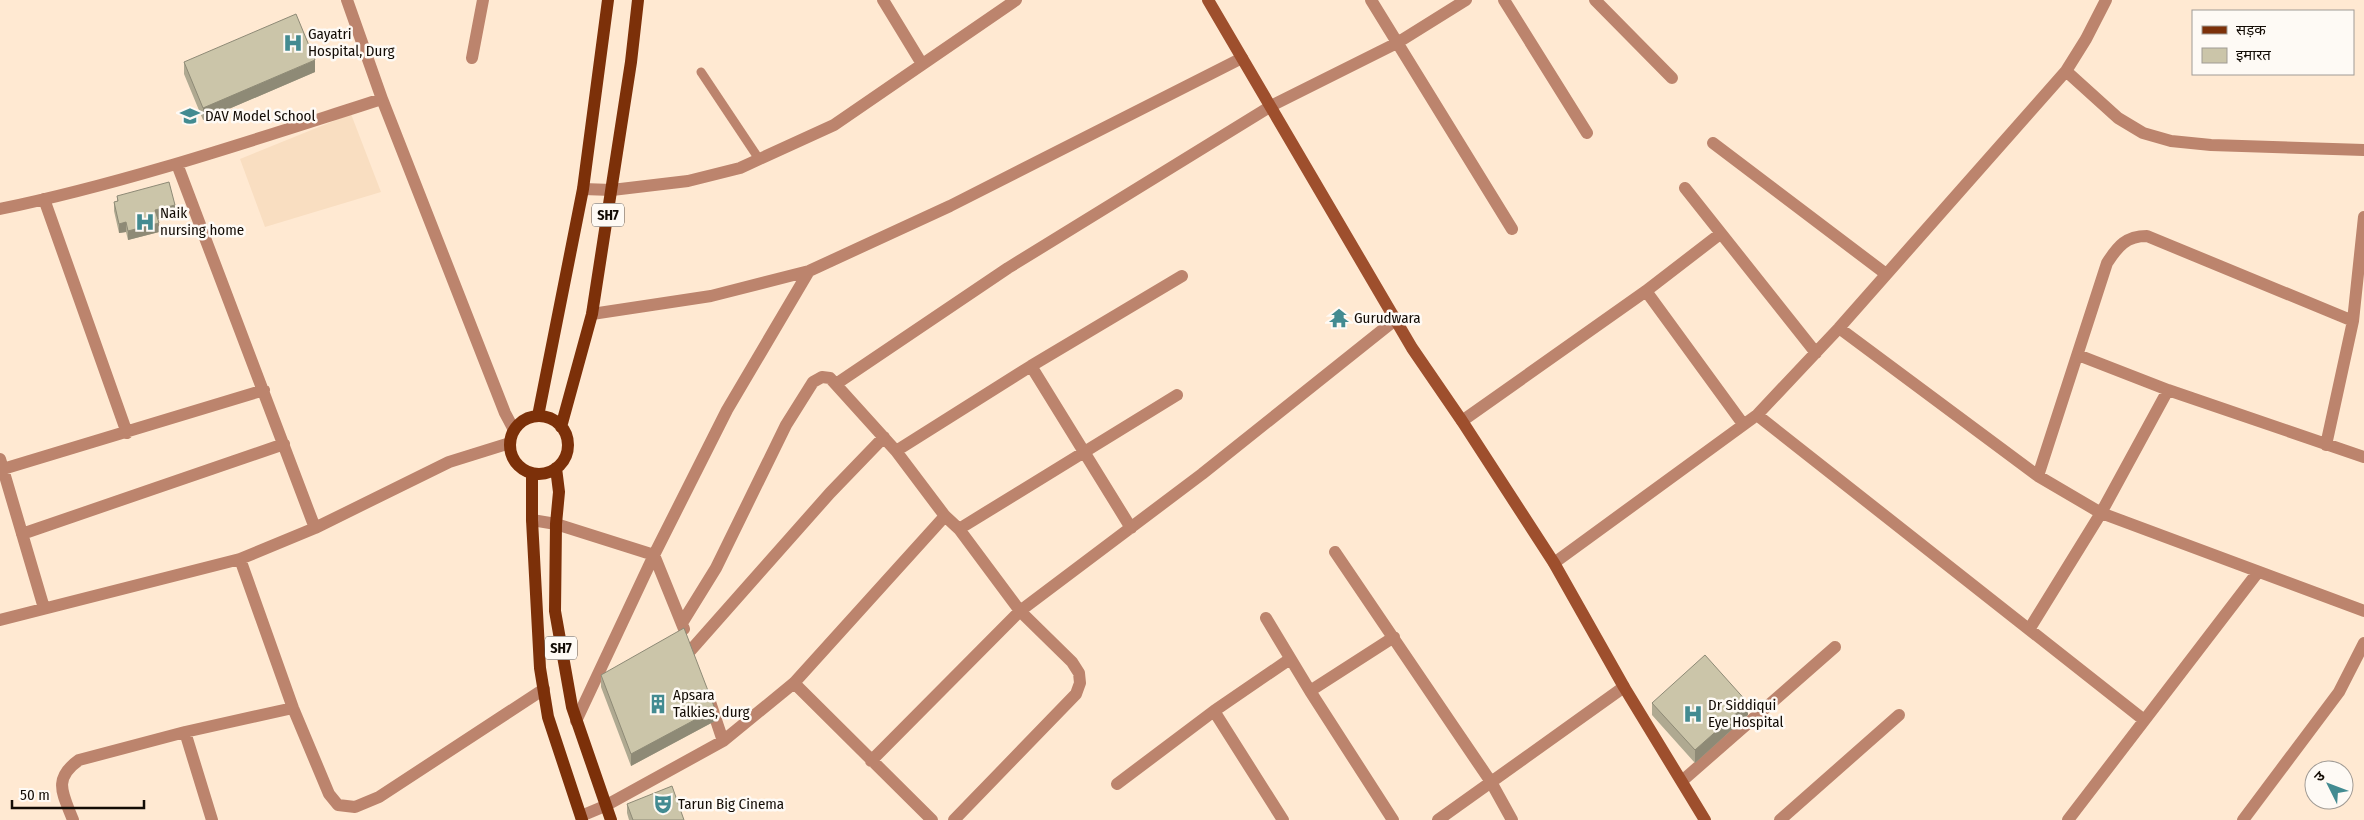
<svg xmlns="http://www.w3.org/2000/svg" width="2364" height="820" viewBox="0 0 2364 820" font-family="'Fira Sans Condensed','Noto Sans Devanagari',sans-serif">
	<rect width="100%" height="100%" fill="#ffe9d2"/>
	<!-- built -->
	<path fill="#f9dec1" d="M351,114l30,78 -116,35 -25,-68z"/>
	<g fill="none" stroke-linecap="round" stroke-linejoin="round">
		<!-- lane -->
		<path stroke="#bc846d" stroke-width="9" d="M701,72l58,87"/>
		<!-- street -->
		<path stroke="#bc846d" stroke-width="12" d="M347,0l35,99
			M883,0l39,64
			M1371,0l141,229
			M1504,0l83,133
			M1595,0l77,78
			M472,58l11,-58
			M2066,71l52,47 25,15 28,8 40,4 153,5
			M1713,143l173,131
			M177,164l138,364
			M1685,188l131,165
			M583,189l29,1 76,-9 52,-13 94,-43 182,-125
			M44,199l83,234
			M0,209c130,-27 256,-70 382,-110l123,314 9,17
			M1646,291l97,133
			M592,314l119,-18 98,-25 141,-65 292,-148
			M1839,328l199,148 63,37 263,98
			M2078,355l90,35 196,67
			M1031,366l100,162
			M836,384l172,-116 263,-162 126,-63 69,-43
			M1757,415l387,305
			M1462,421l184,-130 74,-57
			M2326,445l27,-124 11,-104
			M896,451l135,-85 151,-90
			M0,459l44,149
			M3,469l261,-79
			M2038,476l69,-213c11,-17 19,-27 40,-27l206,85
			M532,520l24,4 98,31 30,74
			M959,529l218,-134
			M22,534l262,-90
			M1335,552l156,230 21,38
			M240,559l53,149 36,86 9,11 17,2 24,-10 165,-108
			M1554,563l203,-148 82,-87 227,-257 20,-32 20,-39
			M1266,618l44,73 83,129
			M0,620l240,-61 75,-31 134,-66 61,-19
			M682,623l34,-55 70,-143 27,-43 9,-5 8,1 66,73 49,65 14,13 61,82 52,51 7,11 1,10 -4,11 -122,126
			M2030,628l71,-115 67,-123
			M691,650l139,-157 54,-56
			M794,683l138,137
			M1310,691l84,-54
			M710,702l13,39
			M1214,711l69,109
			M576,721l78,-166 73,-145 82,-139
			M185,732l27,88
			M871,761l149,-150 182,-137 193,-154
			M1682,781l153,-134
			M1117,784l97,-73 76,-52
			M581,816l24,-10 118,-65 71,-58 151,-167
			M73,820c-10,-26 -21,-41 6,-60l106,-28 108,-24
			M1438,820l186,-133
			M1780,820l119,-105
			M2068,820l190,-248
			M2243,820l96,-128 25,-49"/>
		<!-- secondary -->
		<path stroke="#9e4f2d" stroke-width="12" d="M1208,0l204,348 50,73 92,142 70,124 81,133"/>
		<!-- primary -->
		<path stroke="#7c3009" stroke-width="12" d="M538,416l45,-227 25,-189
			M510 445a29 29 0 1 1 58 0a29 29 0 1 1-58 0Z
			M561,427l31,-113 39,-252 7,-62
			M556,468l3,24 -3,32 -1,87 17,96 39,113
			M532,474v46l8,148 8,49 34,103"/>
	</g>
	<!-- wall -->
	<path fill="#afa991" d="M184,62l131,10 -112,48 -19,-46z
		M117,196l58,19 -17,4 1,13 -31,8 -2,-8 -7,1 -5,-22v-9l3,-1z
		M601,675l114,46 -84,45 -30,-79z
		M1652,703l96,12 -53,48 -43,-48z
		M627,804l57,16h-55l-2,-7z"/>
	<!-- shaded-wall -->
	<path fill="#8e8a76" d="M315,60v12l-112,48v-12z
		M175,205v10l-20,5v-10z
		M126,222v10l-7,1v-9z
		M159,223v9l-31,8v-9z
		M1748,703v12l-53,48v-13z
		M715,709v12l-84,45v-12z"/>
	<!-- building -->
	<path fill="#cbc5a9" stroke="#8e8a76" d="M296,14l19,46 -112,48 -19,-46z
		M169,182l6,23 -20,5 4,13 -31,8 -2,-9 -7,2 -5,-22 4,-1 -1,-5z
		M684,628l31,81 -84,45 -30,-79z
		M1705,655l43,48 -53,47 -43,-47z
		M672,786l12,34h-51l-6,-16z"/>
	<!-- icons -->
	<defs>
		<symbol id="hospital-bare" viewBox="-9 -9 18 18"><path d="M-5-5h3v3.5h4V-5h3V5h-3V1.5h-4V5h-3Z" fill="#438b91" stroke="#fefaf5" stroke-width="2.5" paint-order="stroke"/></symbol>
		<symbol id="school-bare" viewBox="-9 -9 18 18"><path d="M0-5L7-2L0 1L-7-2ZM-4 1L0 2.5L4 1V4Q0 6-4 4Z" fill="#438b91" stroke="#fefaf5" stroke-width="2.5" paint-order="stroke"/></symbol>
		<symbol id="temple-bare" viewBox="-9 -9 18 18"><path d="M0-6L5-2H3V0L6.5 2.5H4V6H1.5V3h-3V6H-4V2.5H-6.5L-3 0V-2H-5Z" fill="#438b91" stroke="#fefaf5" stroke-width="2.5" paint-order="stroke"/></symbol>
		<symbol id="building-bare" viewBox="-9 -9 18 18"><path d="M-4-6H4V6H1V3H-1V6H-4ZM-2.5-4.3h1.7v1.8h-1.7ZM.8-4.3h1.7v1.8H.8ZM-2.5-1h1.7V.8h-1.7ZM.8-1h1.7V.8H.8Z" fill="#438b91" stroke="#fefaf5" stroke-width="2.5" paint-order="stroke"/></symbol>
		<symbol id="theatre-bare" viewBox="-9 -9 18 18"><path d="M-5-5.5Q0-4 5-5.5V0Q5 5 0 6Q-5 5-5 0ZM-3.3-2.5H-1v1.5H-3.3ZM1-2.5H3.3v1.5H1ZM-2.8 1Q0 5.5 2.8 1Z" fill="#438b91" stroke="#fefaf5" stroke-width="2.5" paint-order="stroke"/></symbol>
	</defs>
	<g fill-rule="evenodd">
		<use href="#hospital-bare" x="279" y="29" width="28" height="28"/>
		<use href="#school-bare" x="176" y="102" width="28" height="28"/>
		<use href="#hospital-bare" x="131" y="208" width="28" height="28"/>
		<use href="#temple-bare" x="1325" y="304" width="28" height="28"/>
		<use href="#building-bare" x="644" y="690" width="28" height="28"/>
		<use href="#hospital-bare" x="1679" y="700" width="28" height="28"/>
		<use href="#theatre-bare" x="649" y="790" width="28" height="28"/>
	</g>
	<g text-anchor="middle" stroke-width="5" stroke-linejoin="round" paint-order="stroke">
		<!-- shield labels -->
		<g fill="#fefaf5" stroke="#5a534d" stroke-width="1">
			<rect x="592" y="203.5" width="32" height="23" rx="4"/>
			<rect x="545" y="636.5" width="32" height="23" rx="4"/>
		</g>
		<g font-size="14" font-weight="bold" fill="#130c05">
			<text x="608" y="220">SH7</text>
			<text x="561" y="653">SH7</text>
		</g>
		<!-- poi labels -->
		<g font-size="15" fill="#130c05" stroke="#fefaf5" text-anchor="start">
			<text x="308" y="39">Gayatri<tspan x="308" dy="17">Hospital, Durg</tspan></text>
			<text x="205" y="121">DAV Model School</text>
			<text x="160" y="218">Naik<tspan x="160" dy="17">nursing home</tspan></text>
			<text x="1354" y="323">Gurudwara</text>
			<text x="673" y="700">Apsara<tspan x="673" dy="17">Talkies, durg</tspan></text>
			<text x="1708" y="710">Dr Siddiqui<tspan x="1708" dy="17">Eye Hospital</tspan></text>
			<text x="678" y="809">Tarun Big Cinema</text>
		</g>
	</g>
	<!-- legend -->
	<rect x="2192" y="10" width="162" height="65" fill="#fefaf5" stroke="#a09b95"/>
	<rect x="2202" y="26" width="25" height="8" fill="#7c3009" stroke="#a09b95"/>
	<text x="2236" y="35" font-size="15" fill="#130c05">सड़क</text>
	<rect x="2202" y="48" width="25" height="15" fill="#cbc5a9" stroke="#a09b95"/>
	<text x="2236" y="60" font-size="15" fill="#130c05">इमारत</text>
	<!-- north arrow -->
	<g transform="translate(2329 785) rotate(312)"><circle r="24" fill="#fefaf5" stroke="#a09b95"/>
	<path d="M0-4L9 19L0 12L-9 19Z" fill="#438b91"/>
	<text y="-8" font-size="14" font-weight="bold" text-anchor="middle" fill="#130c05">उ</text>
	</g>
	<!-- scale -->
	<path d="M12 800v8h132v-8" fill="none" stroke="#130c05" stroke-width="2.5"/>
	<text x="20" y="800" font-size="15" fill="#130c05" stroke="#fefaf5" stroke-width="4" paint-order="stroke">50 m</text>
</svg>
